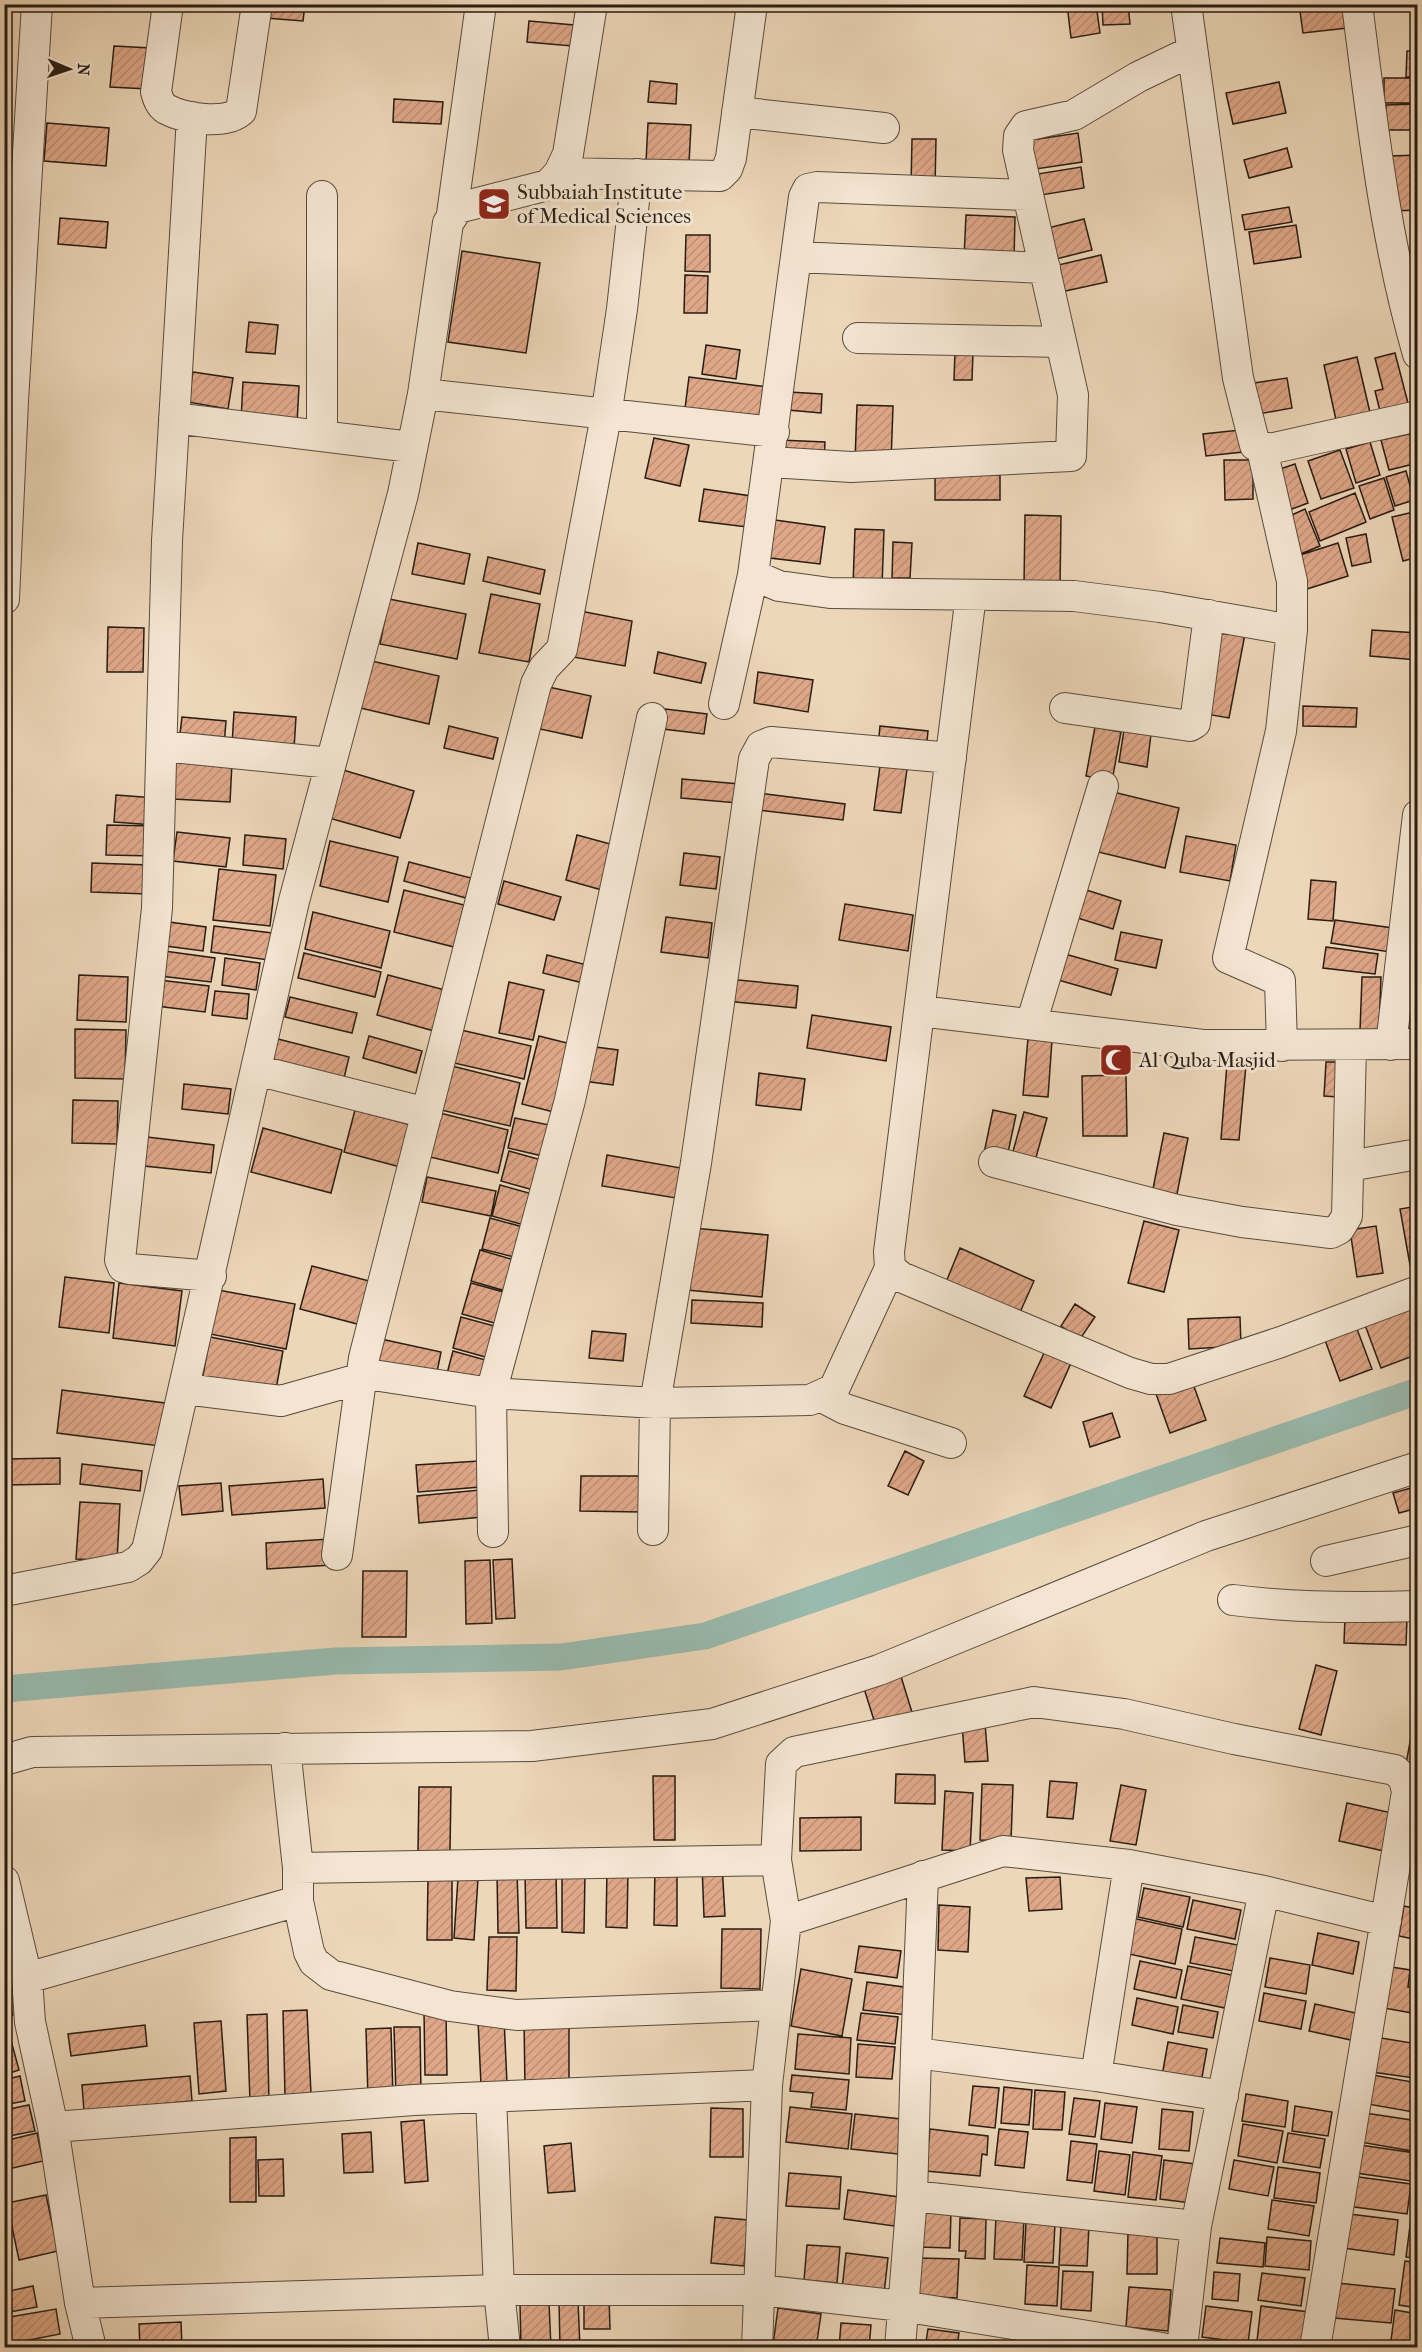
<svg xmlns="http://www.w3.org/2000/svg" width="1422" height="2352" viewBox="0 0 1422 2352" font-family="'IM FELL French Canon',serif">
	<defs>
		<pattern id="building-hatch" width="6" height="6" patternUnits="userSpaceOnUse" patternTransform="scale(1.5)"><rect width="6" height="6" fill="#dfa788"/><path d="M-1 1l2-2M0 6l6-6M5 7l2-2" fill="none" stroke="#bf8f74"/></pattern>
	</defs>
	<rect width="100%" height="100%" fill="#edd7b9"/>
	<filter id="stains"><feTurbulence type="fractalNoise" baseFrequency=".00333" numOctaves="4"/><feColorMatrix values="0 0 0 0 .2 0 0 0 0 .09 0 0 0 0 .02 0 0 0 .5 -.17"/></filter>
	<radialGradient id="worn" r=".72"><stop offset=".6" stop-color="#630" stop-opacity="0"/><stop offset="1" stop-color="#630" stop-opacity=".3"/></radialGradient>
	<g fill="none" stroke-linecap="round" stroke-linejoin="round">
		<!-- canal -->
		<path stroke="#99baae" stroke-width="27" d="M4,1689l332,-28 225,-4 144,-21 713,-245"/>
	</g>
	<!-- building -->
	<path fill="url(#building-hatch)" stroke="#281d14" stroke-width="1.5" d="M267,4h38l-2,17 -37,-3z
		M1067,4h29l4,29 -29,5z
		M1102,4h26l2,20 -27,1z
		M1299,4h45l3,24 -44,5z
		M529,21l45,4 -2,21 -45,-4z
		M114,46l37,2 -3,41 -38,-2z
		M1407,51h11v26h-12z
		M1384,78h34v25h-34z
		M650,81l27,3 -1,20 -28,-2z
		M1279,82l7,31 -53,11 -7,-31z
		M394,99l49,3 -2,22 -48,-2z
		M1418,104v26h-32v-25z
		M47,123l62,5 -3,38 -62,-5z
		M648,123l43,2 -2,38 -43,-1z
		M1078,133l4,29 -53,8 -4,-29z
		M912,139h24l-1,48 -24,-1z
		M1287,148l5,19 -43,11 -5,-18z
		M1418,155v55l-25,1 -2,-55z
		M1081,167l3,21 -55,9 -4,-21z
		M1289,207l3,15 -47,8 -3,-15z
		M966,215l49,2 -1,43 -50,-2z
		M60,218l48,4 -2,26 -48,-4z
		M1084,219l8,31 -44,11 -8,-31z
		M1296,225l5,32 -47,7 -5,-32z
		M686,235h24v37l-25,-1z
		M462,251l78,12 -14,90 -78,-11z
		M1101,255l6,27 -51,11 -6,-26z
		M685,275l23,1 -1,37h-23z
		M249,322l29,3 -3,29 -29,-2z
		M706,345l34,5 -4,29 -34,-5z
		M955,352h18l-1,28h-18z
		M1395,353l14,54 -28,8 -6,-24 8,-2 -8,-31z
		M1357,357l15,64 -34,8 -14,-64z
		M193,372l40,6 -5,31 -40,-7z
		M689,377l79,10 -4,39 -80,-10z
		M1287,378l5,30 -39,7 -5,-31z
		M243,382l56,4 -2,38 -56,-4z
		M789,392l33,2 -1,19 -33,-3z
		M857,405l36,1 -2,57 -36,-2z
		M1240,430l3,22 -37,4 -3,-22z
		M1418,432v31l-29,7 -8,-30z
		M654,438l35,7 -9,41 -35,-8z
		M779,440l46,2 -1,19 -46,-1z
		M1370,442l10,33 -24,8 -10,-34z
		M1340,450l14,38 -33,11 -13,-38z
		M1224,460h29v39l-28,1z
		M1295,464l13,39 -24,9 -13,-40z
		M1406,471l8,29 -19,6 -9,-29z
		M935,475h65v25h-65z
		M1384,478l10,32 -24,9 -11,-33z
		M704,489l47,7 -4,31 -48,-6z
		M1355,493l11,29 -46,19 -11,-29z
		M1305,509l15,37 -22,9 -15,-36z
		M1418,511v46l-15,4 -11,-44z
		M1025,515l36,1 -1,71 -36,-1z
		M775,520l50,7 -5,37 -50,-6z
		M855,529l29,1 -2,57 -29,-1z
		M1366,534l5,28 -19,4 -6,-28z
		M893,542l19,1 -2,35h-18z
		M418,543l52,11 -6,30 -52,-10z
		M1338,543l10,33 -41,13 -10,-33z
		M488,557l57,13 -5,24 -57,-13z
		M491,594l49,10 -11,58 -50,-9z
		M389,599l77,15 -9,45 -77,-15z
		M575,610l57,11 -7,45 -58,-10z
		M108,627l36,1 -1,44h-36z
		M1215,629l30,5 -16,84 -29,-5z
		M1372,630l46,3v27l-48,-4z
		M658,652l48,11 -5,20 -47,-10z
		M367,660l72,16 -10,48 -73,-17z
		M758,672l55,8 -5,32 -54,-9z
		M539,685l52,11 -9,42 -51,-11z
		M1303,706l54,2 -1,19 -53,-1z
		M665,709l42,5 -3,20 -41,-5z
		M234,712l62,5 -2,32 -62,-4z
		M182,717l44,4 -2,25 -45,-4z
		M449,726l49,12 -5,21 -49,-11z
		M880,726l48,5 -2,21 -48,-5z
		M1095,727l26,5 -9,49 -26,-5z
		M1124,730l27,4 -4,33 -28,-5z
		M175,759l57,4 -2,39 -57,-3z
		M880,766l27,3 -6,44 -27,-3z
		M343,770l71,21 -14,47 -71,-20z
		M682,779l58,5 -2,19 -57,-5z
		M1109,791l70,17 -14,60 -71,-17z
		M758,793l87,11 -2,16 -86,-10z
		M116,795l40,3 -2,27 -40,-3z
		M107,825l49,1 -1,30 -49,-1z
		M177,832l53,6 -4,29 -53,-6z
		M245,835l41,4 -3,30 -40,-4z
		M577,835l37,10 -12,45 -36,-10z
		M1186,836l50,9 -6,36 -50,-9z
		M330,841l68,16 -10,45 -68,-16z
		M684,853l36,4 -4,32 -36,-4z
		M409,862l62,16 -5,20 -62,-17z
		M92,863l57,2 -1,29 -57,-2z
		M219,869l57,6 -6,51 -57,-6z
		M1311,880l25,2 -3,39 -25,-2z
		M504,881l57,16 -7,23 -56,-16z
		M1077,887l44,14 -8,28 -45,-14z
		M404,890l60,15 -10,42 -60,-15z
		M845,904l68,11 -5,36 -69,-11z
		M313,912l77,19 -9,37 -76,-19z
		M666,917l46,6 -4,35 -47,-6z
		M1335,920l58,8 -3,24 -59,-9z
		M169,922l37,5 -3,24 -37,-5z
		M214,926l58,7 -3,27 -58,-8z
		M1121,932l41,8 -6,28 -41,-8z
		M1326,947l52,7 -3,20 -52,-6z
		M164,951l51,7 -4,24 -51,-6z
		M1058,952l60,17 -7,26 -60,-17z
		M304,953l77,19 -6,25 -77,-19z
		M547,955l40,10 -4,18 -40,-10z
		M225,958l35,5 -4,27 -34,-5z
		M79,975l49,2 -2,45 -49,-2z
		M388,975l57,15 -11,41 -57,-16z
		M1362,977h19l-2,54h-19z
		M728,979l70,7 -2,22 -70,-7z
		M159,980l50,6 -4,26 -49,-6z
		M509,982l35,8 -11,50 -34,-7z
		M215,991l34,3 -2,25 -35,-4z
		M290,997l67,16 -5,20 -67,-16z
		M812,1015l79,12 -5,34 -79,-13z
		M75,1029l51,1 -1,49 -50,-1z
		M461,1030l70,16 -7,33 -70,-16z
		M369,1036l53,15 -6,22 -53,-15z
		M539,1036l32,8 -17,68 -32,-8z
		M1028,1038l24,2 -4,57 -25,-2z
		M278,1039l71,18 -5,21 -71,-19z
		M588,1046l30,4 -5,35 -30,-4z
		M1326,1062h13l-1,35 -14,-1z
		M1227,1064l19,1 -7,75 -18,-1z
		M452,1066l68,17 -10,43 -69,-16z
		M759,1073l46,6 -4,31 -45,-5z
		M1126,1075l1,61h-44l-1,-60z
		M184,1084l47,5 -3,25 -46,-5z
		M73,1100l45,1 -1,43 -45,-1z
		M355,1110l60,16 -11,42 -60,-16z
		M993,1110l23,5 -10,47 -23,-4z
		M1024,1112l23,6 -14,50 -23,-6z
		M440,1113l68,17 -10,43 -68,-16z
		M515,1118l39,8 -7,31 -39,-9z
		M263,1128l79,22 -11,43 -80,-21z
		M1164,1133l24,5 -13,66 -24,-5z
		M147,1137l67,8 -3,28 -67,-7z
		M509,1151l36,10 -8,30 -36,-10z
		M607,1155l74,13 -5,30 -74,-12z
		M427,1177l69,14 -5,25 -69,-14z
		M500,1185l36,10 -8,31 -36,-10z
		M1418,1206v57l-8,2 -10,-56z
		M490,1218l37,10 -9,30 -36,-9z
		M1144,1221l35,9 -15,62 -36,-9z
		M1376,1226l7,47 -26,4 -7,-47z
		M693,1228l75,7 -6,62 -75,-7z
		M960,1248l74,33 -17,38 -73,-32z
		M480,1250l38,11 -9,31 -38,-11z
		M312,1266l61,16 -12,43 -61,-16z
		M65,1277l49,6 -5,50 -50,-6z
		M119,1283l63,8 -7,55 -62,-8z
		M471,1283l36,10 -9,31 -36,-10z
		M218,1290l77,14 -9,45 -76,-15z
		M1410,1299l8,19v36l-37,14 -19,-51z
		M692,1300l71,3 -1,24 -71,-4z
		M1075,1304l20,13 -15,22 -19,-13z
		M461,1317l37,10 -9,31 -36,-10z
		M1240,1317l1,29 -52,3 -1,-30z
		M1354,1321l18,48 -32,12 -18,-49z
		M592,1331l34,3 -3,27 -34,-3z
		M210,1337l73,14 -9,49 -73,-14z
		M381,1339l60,13 -6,30 -60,-12z
		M453,1351l36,10 -8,30 -36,-10z
		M1045,1351l26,12 -20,45 -27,-12z
		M1191,1378l15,42 -36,13 -15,-42z
		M62,1390l103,13 -5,43 -103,-13z
		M1112,1413l8,24 -30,10 -7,-25z
		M905,1451l19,10 -16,34 -20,-9z
		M60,1458v26l-54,1v-26z
		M479,1461l2,26 -63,5 -2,-27z
		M82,1464l60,7 -2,20 -60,-7z
		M581,1476h60v36l-61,-1z
		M323,1479l2,29 -93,7 -3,-29z
		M221,1483l2,28 -41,4 -3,-29z
		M1418,1486v22l-19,5 -6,-20z
		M480,1490l2,27 -63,6 -2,-27z
		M80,1502l40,2 -3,57 -41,-2z
		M330,1539l2,26 -65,4 -1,-26z
		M512,1559l3,59 -19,1 -3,-59z
		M490,1560l2,63 -26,1 -1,-63z
		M363,1571h44l-1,66h-44z
		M1345,1617l62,2 -1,26 -62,-2z
		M1316,1665l21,6 -16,64 -22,-6z
		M899,1670l16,52 -37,11 -16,-51z
		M1417,1704l1,1v61l-12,-2z
		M985,1723l3,38 -23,1 -3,-37z
		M896,1774l39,1v29l-40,-1z
		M653,1776h22v64h-21z
		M1050,1781l27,2 -4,36 -26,-2z
		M982,1784l31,1 -2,56 -31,-1z
		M1121,1785l25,5 -10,55 -26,-4z
		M419,1787h32l-1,64h-32z
		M945,1791l28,2 -3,58 -28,-1z
		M1347,1803l45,10 -8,38 -45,-10z
		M861,1817v33l-61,1v-33z
		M722,1864l3,52 -21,1 -2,-52z
		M655,1866h22v60l-23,-1z
		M607,1869h21l-1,59 -21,-1z
		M497,1872h20l2,61h-21z
		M525,1872h31l1,56h-31z
		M562,1872h23l-1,61 -22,-1z
		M1060,1877l2,32 -33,2 -3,-33z
		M458,1878l20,1 -4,61 -20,-2z
		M428,1879h24v61h-25z
		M1144,1888l46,9 -7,30 -45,-10z
		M1193,1900l48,10 -6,29 -48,-10z
		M939,1905l31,2 -2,45 -30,-2z
		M1404,1906l14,3v31l-19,-4z
		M1128,1917l54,12 -7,35 -55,-12z
		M722,1929h39l-1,60 -39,-1z
		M1318,1933l41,9 -6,32 -41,-9z
		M489,1937h28l-1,54 -29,-1z
		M1195,1937l43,8 -5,26 -43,-8z
		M859,1946l42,5 -4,27 -42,-6z
		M1270,1958l40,7 -4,29 -41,-7z
		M1140,1961l42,9 -6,28 -42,-9z
		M1188,1966l44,9 -7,33 -44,-9z
		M1385,1966l25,4 -2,17 10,1v26l-40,-7z
		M801,1969l51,10 -10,57 -51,-10z
		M867,1982l44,6 -3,27 -45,-5z
		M4,1984l9,31 -9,2z
		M1264,1993l42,8 -5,28 -42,-8z
		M1137,1998l41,9 -5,27 -41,-9z
		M1315,2004l41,9 -5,27 -42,-9z
		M1183,2005l35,7 -5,26 -35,-6z
		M307,2010l4,84 -26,1 -2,-84z
		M446,2011l1,64h-22l-1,-63z
		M861,2013l37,4 -3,27 -38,-4z
		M267,2014l2,88h-19l-3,-87z
		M504,2018l3,66 -26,1 -3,-65z
		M569,2018v70h-44l-1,-69z
		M221,2021l5,70 -27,3 -5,-71z
		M145,2025l2,21 -76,10 -3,-22z
		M394,2027h26l1,68 -25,1z
		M391,2028l2,70h-25l-2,-69z
		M9,2033l10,37 -15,5v-41z
		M798,2034l53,4 -2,36 -54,-5z
		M1369,2036l49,8 -4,34 -49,-7z
		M1168,2042l39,7 -6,34 -39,-7z
		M858,2044l37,3 -3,32 -36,-2z
		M1367,2074l51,9 -5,29 -51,-9z
		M792,2075l57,5 -3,30 -35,-3 2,-14 -23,-2z
		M20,2076l5,25 -21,4v-25z
		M190,2076l2,25 -108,10 -2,-26z
		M973,2086l26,2 -4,40 -26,-3z
		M1004,2087l28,3 -3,35 -28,-2z
		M1035,2090l30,2 -3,38 -29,-1z
		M1246,2094l42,7 -3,26 -43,-6z
		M1074,2098l26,3 -5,36 -26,-3z
		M1105,2103l32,4 -5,36 -31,-4z
		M29,2105l6,26 -31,6v-27z
		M1295,2106l37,6 -4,24 -36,-5z
		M790,2107l62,7 -4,35 -62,-7z
		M711,2108l32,1v48h-33z
		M1162,2109l31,3 -4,39 -30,-2z
		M1365,2113l53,8v31l-58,-10z
		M855,2114l46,5 -3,35 -47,-5z
		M424,2120l4,61 -23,2 -4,-61z
		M1243,2124l40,7 -6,32 -39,-7z
		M930,2129l58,7 -1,19 -5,-1 -2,22 -54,-5z
		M999,2129l29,3 -4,36 -29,-3z
		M371,2132l2,40 -29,1 -2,-39z
		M37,2133l6,28 -39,9v-29z
		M1288,2133l37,6 -5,29 -37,-6z
		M256,2137v65h-26v-64z
		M1071,2141l26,3 -5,39 -25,-3z
		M571,2143l4,48 -27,2 -4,-47z
		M1360,2145l55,8 -4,28 -55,-8z
		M1099,2151l31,4 -5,40 -31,-4z
		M1133,2152l29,4 -6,44 -28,-3z
		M283,2159l1,37h-25l-1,-36z
		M1164,2160l31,4 -4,39 -31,-4z
		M1234,2160l40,7 -6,29 -39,-7z
		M1278,2167l42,6 -4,30 -42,-5z
		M789,2173l52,4 -2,32 -53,-3z
		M1351,2176l60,8 -4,30 -60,-8z
		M848,2190l51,7 -5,29 -50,-7z
		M46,2195l12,56 -39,9 -12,-57z
		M1272,2200l42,6 -5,30 -41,-7z
		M919,2210l32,1 -1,37 -32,-1z
		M1341,2213l57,7 -4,35 -58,-8z
		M715,2217l33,3 -4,46 -33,-3z
		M996,2217l28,1 -2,42 -28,-1z
		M960,2218l26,1 -1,40 -20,-1 1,-7h-7z
		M1411,2218l7,1v39l-12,-1z
		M1026,2222l29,1 -2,40 -29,-1z
		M1061,2225h28l-2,41 -28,-1z
		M1128,2232h29v42h-30z
		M1267,2237l44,4 -2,29 -44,-4z
		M1220,2238l45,5 -2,24 -46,-4z
		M807,2245l33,2 -3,36 -33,-3z
		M846,2253l42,5 -4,36 -42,-5z
		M918,2258l41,1 -2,39 -40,-2z
		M1405,2261l13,2v45l-19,-3z
		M1027,2265l32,2 -2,39 -32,-2z
		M1063,2271l30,1 -2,39 -30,-2z
		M1214,2272l26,2 -2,27 -26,-2z
		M1262,2273l43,5 -4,28 -43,-6z
		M1337,2283l58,6 -4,34 -57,-5z
		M33,2286l4,21 -33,6v-21z
		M1129,2287l42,3 -3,41 -42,-4z
		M584,2297h25l1,32h-26z
		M559,2301h19l2,47h-20z
		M549,2303l2,45h-30l-1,-44z
		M1206,2306l46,6 -4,31 -46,-6z
		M1261,2306l48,6 -4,35 -48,-6z
		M778,2308l43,6 -5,34 -43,-3z
		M56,2309l4,25 -56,11v-27z
		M1395,2310l23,4v34h-28z
		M181,2322l1,26h-42l-1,-24z
		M841,2323l30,2 -2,23h-30z
		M928,2329l31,4 -2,15h-32z"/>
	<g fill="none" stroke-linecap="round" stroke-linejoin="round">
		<defs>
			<path id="minor" d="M168,4l-12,88c2,7 4,13 10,17 19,10 59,16 75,2l16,-107
				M1186,4l52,374 17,67 14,4 149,-33
				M1357,4c15,118 28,236 61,350
				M737,112l147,16
				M192,117l-25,424 -10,367 -37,352 3,7 7,2 81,7
				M559,173l161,3 7,-7 4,-11 21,-154
				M322,196v240
				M452,214l29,-210
				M796,257l249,11
				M858,338l203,4
				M423,394l351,38
				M174,418l237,29
				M1262,449l30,132v49l-11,101 -53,227 52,23 2,65
				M770,462l81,5 220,-11 2,-61 -55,-245 1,-14 7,-10 48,-11 64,-38 54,-26
				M753,575l26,11 51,7 244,3 86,11 132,23
				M971,595l-82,657 1,16 11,9 229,96 21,6h18l112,-37 137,-51
				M4,599l9,-198 24,-397
				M724,704l29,-129 51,-378 4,-8 9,-2 209,8
				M1065,708l125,18 5,-3 14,-108
				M162,746l169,17
				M920,1011l283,34 215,-1
				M1031,1024l72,-238
				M1391,1045l27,-230
				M256,1070l171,43
				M994,1162l183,48 65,12 89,11 8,-4 8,-13 4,-170
				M1349,1166l69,-12
				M185,1389l96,12 92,-26 118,18 164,10 155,-3 24,-11 56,-121
				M822,1397l23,12 106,34
				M653,1530l2,-127 41,-240 58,-404 7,-13 10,-4 180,16
				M493,1532l-2,-139 79,-293 82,-382
				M337,1555l27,-197 172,-674 8,-16 18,-19 44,-233 16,-107 15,-135
				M1326,1561l92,-21
				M4,1591l124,-24 11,-7 8,-10 147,-649 109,-407 20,-100 25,-171 10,-15 90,-23 11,-12 9,-19 24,-150
				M1233,1600c62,8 122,8 185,6
				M285,1748l13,120v33l11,51 5,10 17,13 119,31 67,9 259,-10
				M4,1760l28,-8 500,-6 180,-22 167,-54 327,-134 212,-69
				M298,1868l478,-8
				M4,1881l23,97 3,44 23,105 27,176 11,45
				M786,1921l217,-70 126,14 135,26 122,30
				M27,1978l271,-77
				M916,2053l7,-177
				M1096,2076l33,-211
				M491,2097l8,193 6,58
				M53,2127l361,-27 353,-15
				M912,2196l284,30
				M80,2303l419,-13h261l142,16 260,42
				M757,2348l10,-263 19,-164 -10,-61 5,-96 13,-12 240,-50 90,12 110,25 161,31 9,9 3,13 -92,556
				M900,2348l12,-152 4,-143 180,23 127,20
				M1182,2348l14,-122 68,-335"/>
		</defs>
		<!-- minor casing -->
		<use href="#minor" stroke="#594c3d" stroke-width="32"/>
		<!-- minor -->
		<use href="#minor" stroke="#f3e5d2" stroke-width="30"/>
	</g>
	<!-- icons -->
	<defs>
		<symbol id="university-square" viewBox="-11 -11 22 22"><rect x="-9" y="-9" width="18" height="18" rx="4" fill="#8f2418" stroke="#f3e5d2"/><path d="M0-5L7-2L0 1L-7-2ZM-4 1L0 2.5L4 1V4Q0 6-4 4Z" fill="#fff"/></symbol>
		<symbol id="mosque-square" viewBox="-11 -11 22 22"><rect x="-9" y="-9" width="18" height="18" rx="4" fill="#8f2418" stroke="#f3e5d2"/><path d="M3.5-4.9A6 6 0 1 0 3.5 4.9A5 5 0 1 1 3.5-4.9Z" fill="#fff"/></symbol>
	</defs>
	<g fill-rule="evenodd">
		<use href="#university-square" x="475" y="185" width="38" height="38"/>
		<use href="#mosque-square" x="1097" y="1041" width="38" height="38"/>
	</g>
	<g text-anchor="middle" stroke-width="6" stroke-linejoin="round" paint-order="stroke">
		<!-- poi labels -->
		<g font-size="21" fill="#281d14" stroke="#f3e5d2" text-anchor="start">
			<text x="517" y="199">Subbaiah Institute<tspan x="517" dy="24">of Medical Sciences</tspan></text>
			<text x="1139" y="1067">Al Quba Masjid</text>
		</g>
	</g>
	<!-- margin -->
	<rect width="1422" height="2352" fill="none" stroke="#edd7b9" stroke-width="24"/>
	<rect x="6" y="6" width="1410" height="2340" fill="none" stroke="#281d14" stroke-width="3"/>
	<rect x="12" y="12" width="1398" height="2328" fill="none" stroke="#281d14" stroke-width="1.5"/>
	<!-- north arrow -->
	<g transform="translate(69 69) rotate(92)" stroke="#f3e5d2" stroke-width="4.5" paint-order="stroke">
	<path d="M0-4.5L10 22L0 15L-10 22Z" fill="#281d14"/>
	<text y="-9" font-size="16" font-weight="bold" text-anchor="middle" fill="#281d14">N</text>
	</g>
	<rect width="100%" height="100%" filter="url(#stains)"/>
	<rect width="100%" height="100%" fill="url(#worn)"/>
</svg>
